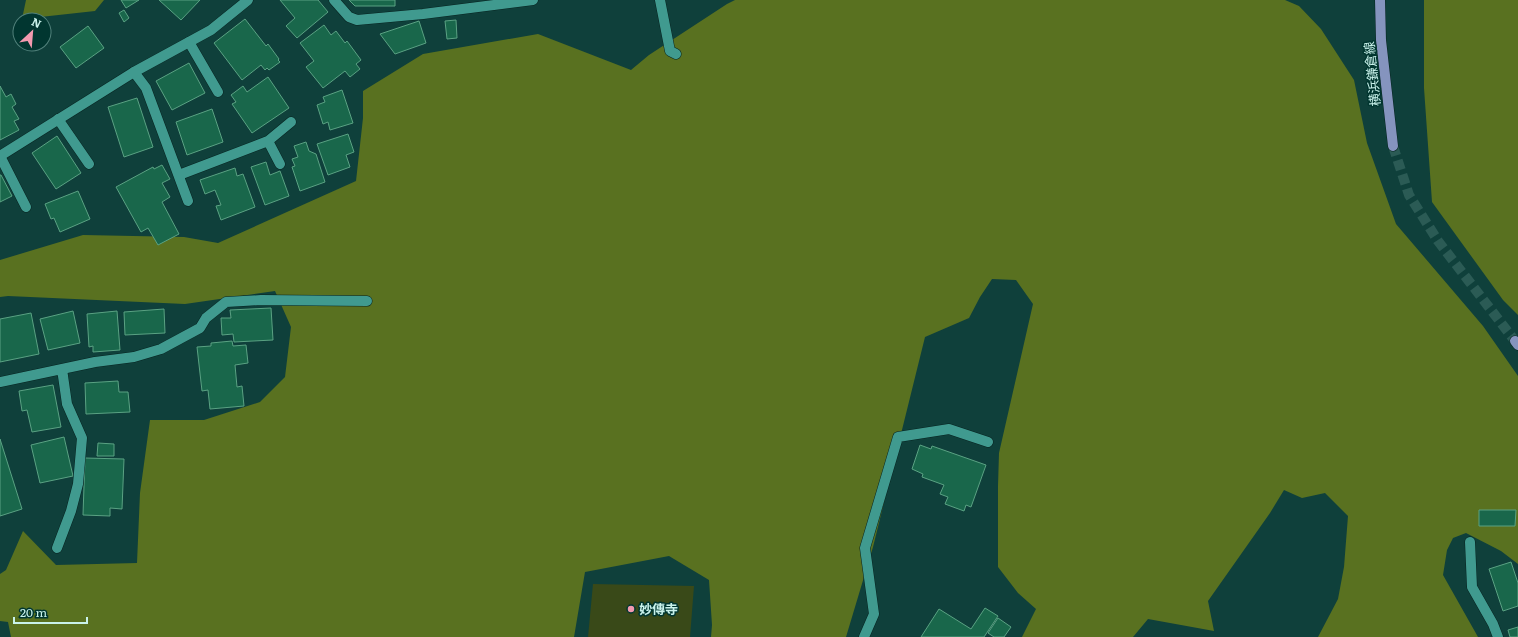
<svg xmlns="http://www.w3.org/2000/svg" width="1518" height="637" viewBox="0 0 1518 637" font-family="Literata,'Noto Sans JP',serif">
	<rect width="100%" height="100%" fill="#0f403b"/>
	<!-- green -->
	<path fill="#394918" d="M593,584l101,2 -4,51h-102z"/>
	<!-- forest -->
	<path fill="#597120" d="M26,0h78l-9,11 -73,8z
		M735,0h550l14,6 22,23 33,51 13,63 29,81 87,102 35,50v188l-17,-13 -35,-18 -13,5 -6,12 -4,25 35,62h-160l20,-38 6,-32 4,-51 -23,-23 -23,5 -18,-8 -14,23 -62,88 6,30 -66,-12 -15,18h-111l14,-28 -18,-16 -20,-26v-81l1,-33 34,-149 -17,-24 -24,-1 -12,18 -11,21 -44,19 -52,210 -27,90h-135l1,-12 -3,-45 -40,-24 -84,16 -11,65h-563l-3,-15 -8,-1v-47l6,-4 17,-39 33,34 81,-2 3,-70 10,-73h54l56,-18 25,-25 6,-50 -16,-36 -90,13 -177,-8 -8,1v-37l83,-25 101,2 34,6 138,-62 7,-63v-27l60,-37 115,-20 93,36 18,-15 78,-51z
		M1424,0h94v315l-15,-15 -71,-98 -8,-114z"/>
	<!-- building -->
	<path fill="#19674b" stroke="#5aa283" d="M121,0h18l-13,8z
		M159,0h41l-19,20z
		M280,0h38l10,12 -31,26 -11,-12 9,-8z
		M349,0h46v6h-40z
		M124,10l5,8 -5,4 -5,-9z
		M245,19l21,27 2,-2 11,15 -1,1 2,2 -11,8 -2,-2 -2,2 -4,-5 -19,15 -28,-37z
		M456,20l1,18 -10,1 -2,-18z
		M419,21l7,22 -31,11 -15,-20z
		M324,25l7,10 5,-4 9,12 2,-2 14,19 -5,4 4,5 -10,8 -5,-6 -22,17 -17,-21 8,-6 -14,-18z
		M88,26l16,22 -28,20 -16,-21z
		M189,63l16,30 -33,17 -16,-29z
		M268,77l21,31 -37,25 -20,-29 4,-2 -5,-7 12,-9 4,6z
		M0,86l6,11 5,-3 5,10 -4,3 7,12 -5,2 5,9 -19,10z
		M342,90l11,33 -23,7 -2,-8 -5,2 -6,-19 8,-3 -2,-5z
		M137,98l16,49 -29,10 -16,-50z
		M212,109l11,33 -36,13 -11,-33z
		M348,134l6,18 -8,3 4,12 -22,8 -11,-31z
		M57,136l24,37 -25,16 -24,-36z
		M306,142l3,9 7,3 9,28 -25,9 -8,-24 3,-1 -3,-7 6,-2 -4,-11z
		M266,162l4,13 10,-4 9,25 -24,9 -14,-38z
		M162,165l8,14 -8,4 8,14 -8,5 17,32 -21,11 -10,-17 -7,4 -25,-45 37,-20 1,2z
		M235,168l2,8 6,-2 12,33 -34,13 -5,-14 5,-1 -6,-15 -10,4 -5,-14z
		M0,175h1l11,21 -12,6z
		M78,191l12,28 -30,13 -6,-14 -3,1 -6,-15z
		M271,308l2,32 -39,2 -1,-8 -11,1 -1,-17h10l-1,-8z
		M164,309l1,24 -40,2 -1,-23z
		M73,311l7,32 -32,7 -8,-31z
		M117,311l3,39 -27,2v-6l-4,1 -2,-33z
		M31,313l8,41 -39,8v-43z
		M232,341l1,5 13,-1 2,18 -13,2 2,22 5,-1 2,20 -34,3 -2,-19 -6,1 -5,-44 14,-1v-3z
		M118,381l1,11h9l2,20 -44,2 -1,-31z
		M53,385l8,42 -29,5 -5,-22 -5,1 -3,-20z
		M64,437l9,39 -33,7 -9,-38z
		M0,439l22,70 -22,7z
		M98,443l16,1v12h-17z
		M920,445l11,4 1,-3 54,19 -15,42 -5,-2 -2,6 -19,-7 3,-7 -8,-3 4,-9 -22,-8 1,-3 -11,-5z
		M85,458l39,1 -2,50 -12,-1v8l-27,-1z
		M1479,510h37l-1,16h-36z
		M1511,562l7,21v23l-15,5 -14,-42z
		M985,608l13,8 -14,21h-63l18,-28 32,20z
		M998,618l13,9 -7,10h-10l-6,-4z
		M1518,627v10h-8l-2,-7z"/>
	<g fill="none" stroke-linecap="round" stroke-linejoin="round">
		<!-- primary-tunnel -->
		<path stroke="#2b5b55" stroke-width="10" stroke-dasharray="10 5" stroke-linecap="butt" d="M1393,146l16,49 29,46 77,100"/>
		<defs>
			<path id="service" d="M334,0l15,17 8,3 66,-6 110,-14
				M660,0l10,51 6,3
				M189,42l29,50
				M134,72l12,16 42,113
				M58,119l31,45
				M268,141l12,23
				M0,156l26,51
				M179,175l89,-34 23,-19
				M0,382l95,-20 39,-5 27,-8 39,-21 6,-10 20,-16 35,-2 106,1
				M57,548l14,-37 7,-27 4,-46 -15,-34 -5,-35
				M864,637l10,-23 -9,-66 33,-111 51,-8 39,13"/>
			<path id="minor" d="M0,156l134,-84 77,-42 37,-30
				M1470,542l2,45 21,37 5,13"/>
			<path id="primary" d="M1380,0l1,40 12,106
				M1515,341l3,4"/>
		</defs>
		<!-- service casing -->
		<use href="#service" stroke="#072421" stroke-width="11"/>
		<!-- minor casing -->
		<use href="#minor" stroke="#072421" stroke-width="11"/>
		<!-- primary casing -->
		<use href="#primary" stroke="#072421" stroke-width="11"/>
		<!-- service -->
		<use href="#service" stroke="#409a8f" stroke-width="10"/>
		<!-- minor -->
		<use href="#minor" stroke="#409a8f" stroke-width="10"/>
		<!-- primary -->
		<use href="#primary" stroke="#8594be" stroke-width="10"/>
	</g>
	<!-- markers -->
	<circle fill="#f29aaf" stroke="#013630" stroke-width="1.5" cx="631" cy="609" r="4"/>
	<g text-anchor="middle" stroke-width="3" stroke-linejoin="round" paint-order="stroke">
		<!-- street labels -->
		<g font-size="13" fill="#c9f2eb" stroke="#013630">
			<text transform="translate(1372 74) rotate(-96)" y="5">横浜鎌倉線</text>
		</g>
		<!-- poi labels -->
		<g font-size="13" font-weight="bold" fill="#c9f2eb" stroke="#013630" text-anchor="start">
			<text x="639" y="614">妙傳寺</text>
		</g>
	</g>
	<!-- north arrow -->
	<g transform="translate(32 32) rotate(26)"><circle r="19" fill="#013630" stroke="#51817b"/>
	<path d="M0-3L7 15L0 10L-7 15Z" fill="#f29aaf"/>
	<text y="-6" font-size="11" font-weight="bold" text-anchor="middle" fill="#c9f2eb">N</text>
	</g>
	<!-- scale -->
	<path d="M14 617v6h73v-6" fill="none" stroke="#c9f2eb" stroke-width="2"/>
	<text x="20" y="617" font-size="12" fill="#c9f2eb" stroke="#013630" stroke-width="3" paint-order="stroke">20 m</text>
</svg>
